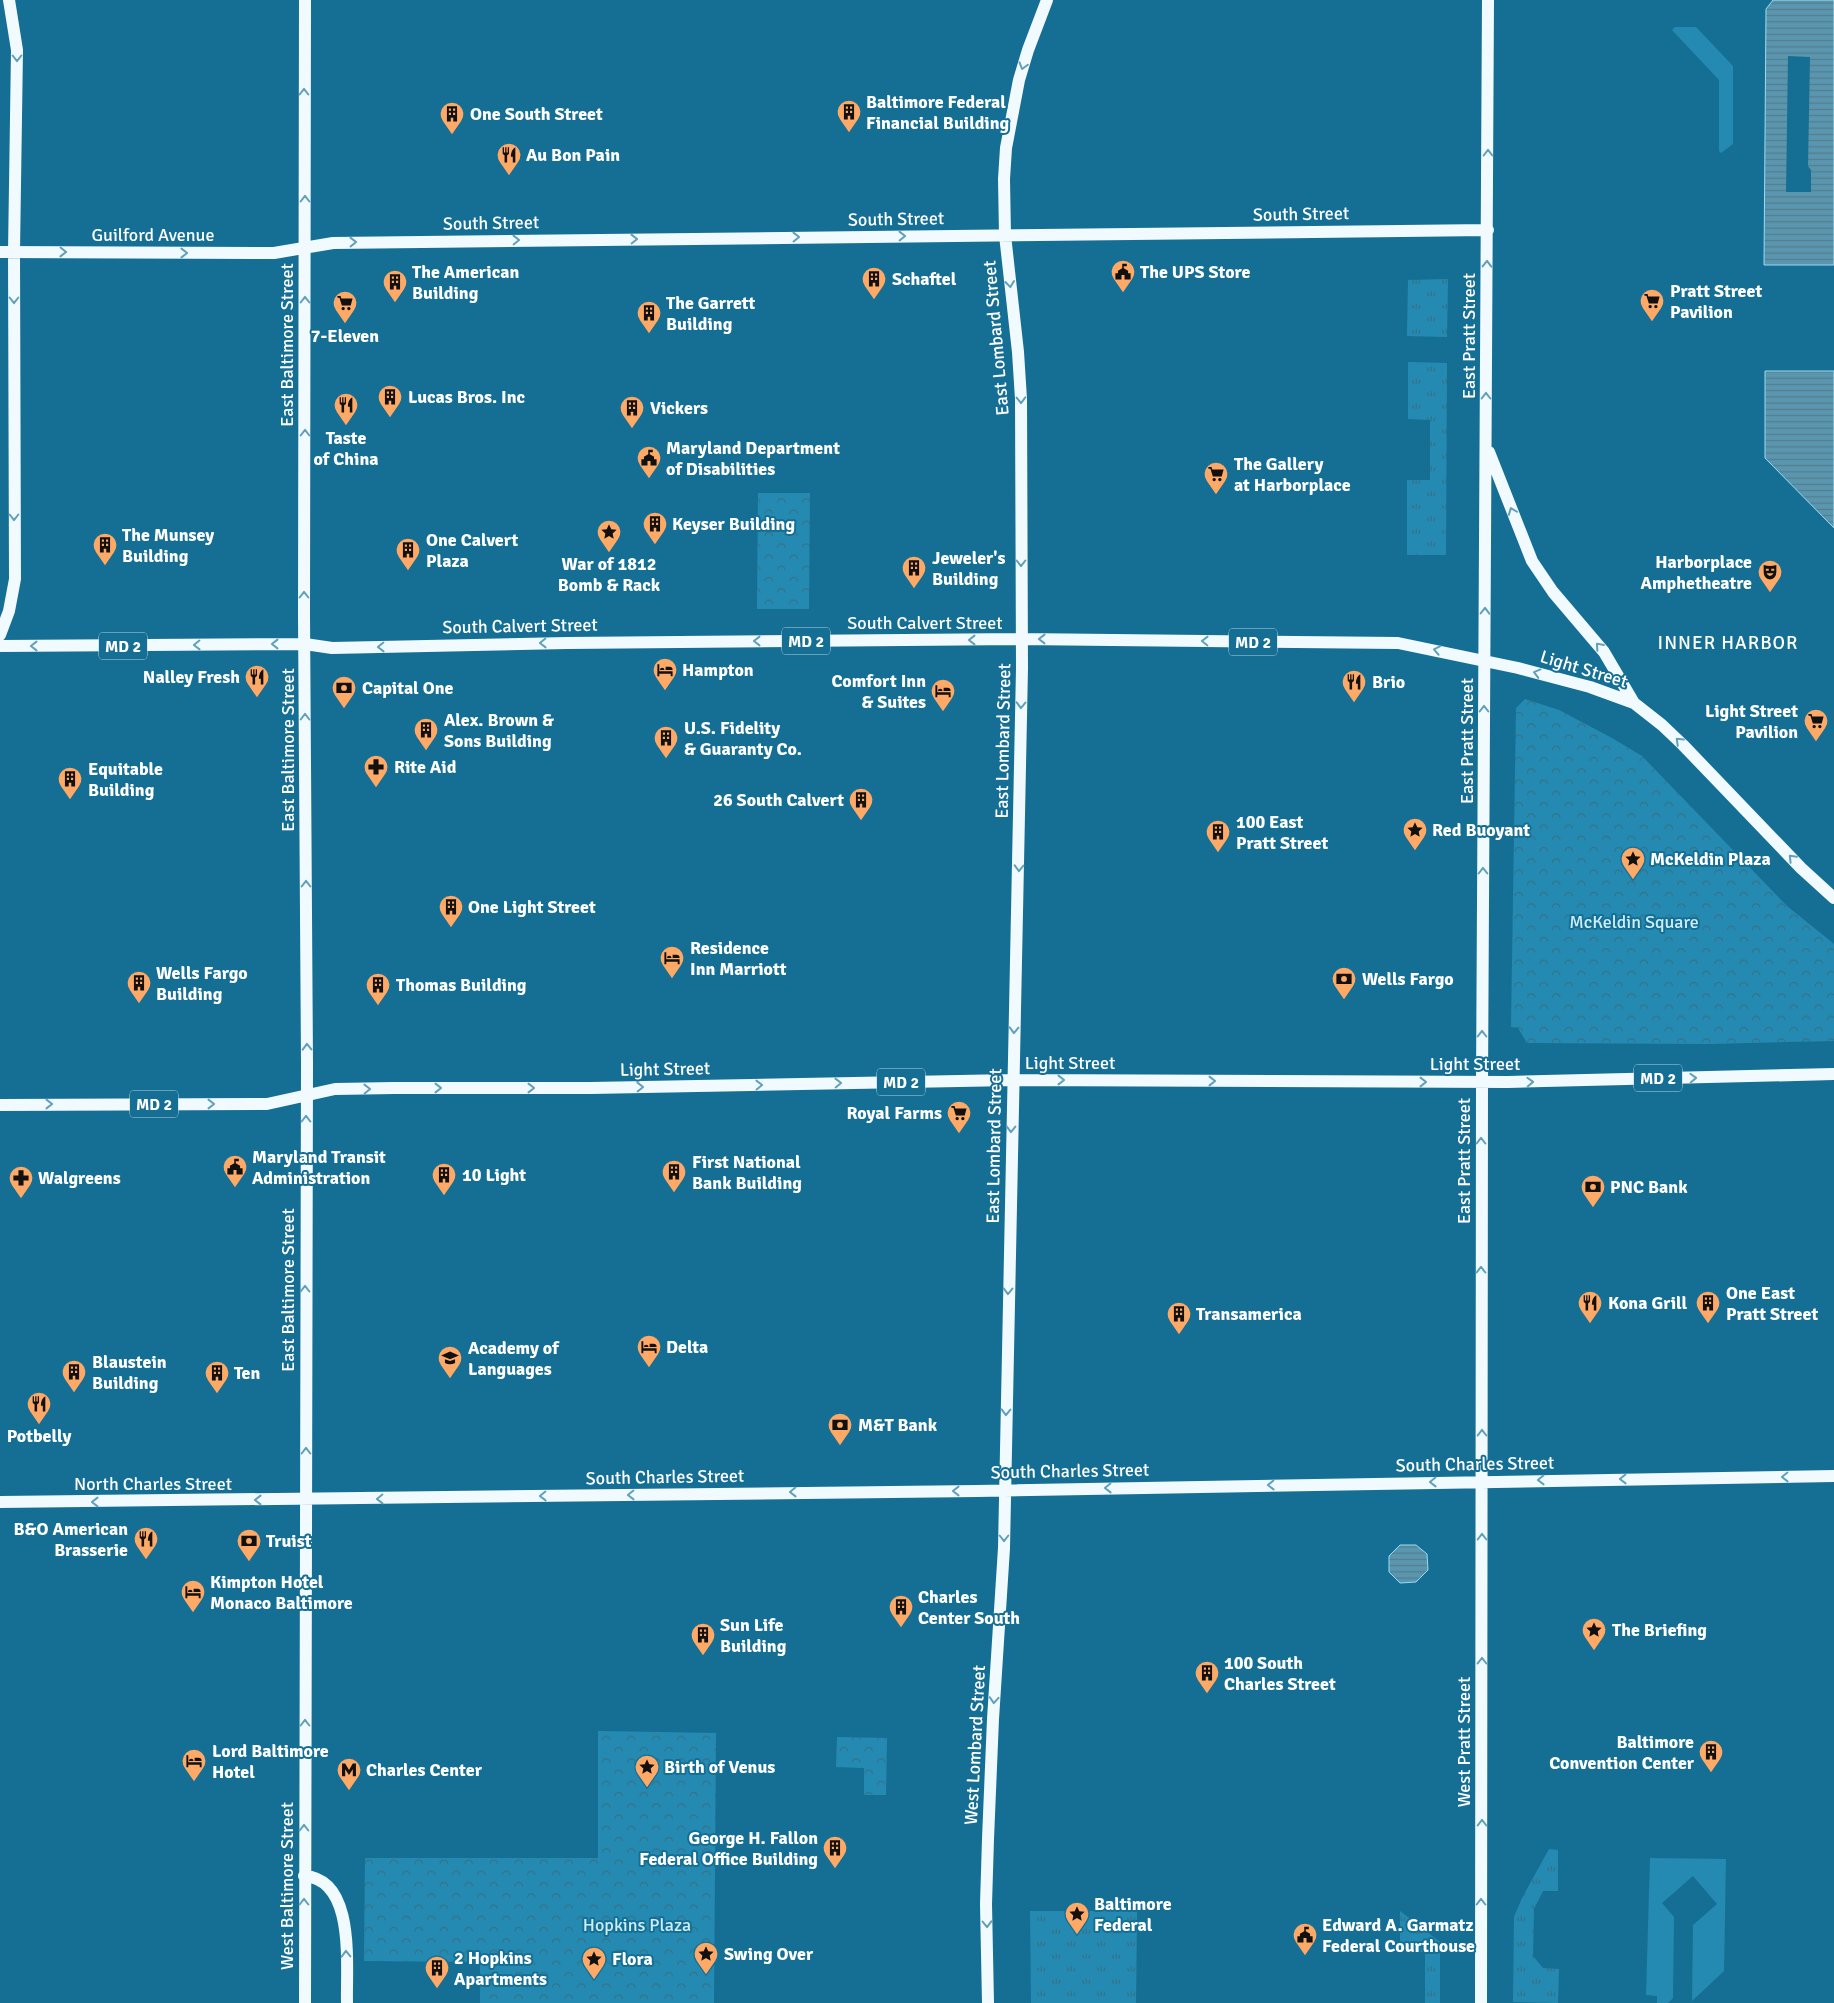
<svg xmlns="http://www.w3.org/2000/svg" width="1834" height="2003" viewBox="0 0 1834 2003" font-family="Signika,sans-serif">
	<defs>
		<pattern id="grass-tufts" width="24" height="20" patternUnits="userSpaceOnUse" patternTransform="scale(1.25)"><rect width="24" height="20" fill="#258ab1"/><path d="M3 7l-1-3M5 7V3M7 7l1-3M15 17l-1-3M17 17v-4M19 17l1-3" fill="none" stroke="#357189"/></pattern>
		<pattern id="forest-crowns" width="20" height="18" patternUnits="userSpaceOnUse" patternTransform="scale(1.25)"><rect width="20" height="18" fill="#258ab1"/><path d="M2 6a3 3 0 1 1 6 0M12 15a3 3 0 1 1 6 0" fill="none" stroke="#357189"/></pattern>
		<pattern id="water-rules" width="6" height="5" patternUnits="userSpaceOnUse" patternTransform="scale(1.25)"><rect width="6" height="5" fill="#5a96af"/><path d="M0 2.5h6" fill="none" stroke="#557c8c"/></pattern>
	</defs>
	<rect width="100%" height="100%" fill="#156f95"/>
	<!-- grass -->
	<path fill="url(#grass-tufts)" d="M1448,279l-1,58 -40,-1 1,-56z
		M1408,362l39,1 -1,192h-39v-75h23v-60l-22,-1z
		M1549,1849l9,1v41h-15l-9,18 -1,47 10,12 16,1 -1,34 -45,-1 1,-85 8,-19z
		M1030,1911h107l-1,92h-105z
		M1400,1911l40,31v61h-15v-51h-25z"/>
	<!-- forest -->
	<path fill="url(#forest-crowns)" d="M758,493h52l-1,116h-52z
		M1525,699l34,11 53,28 30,18 145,150 47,38v97l-126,3 -181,-1 -9,-15 -7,-1 5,-319z
		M598,1731l118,2 -2,270h-234v-41l-116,-1 1,-103h233z
		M837,1737l50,1 -1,57h-22v-27l-28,-1z"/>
	<!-- garden -->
	<path fill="#258ab1" d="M1675,27h21l37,39v78l-12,9 -2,-2v-71l-47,-50z
		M1650,1858l76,1 -2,112 -32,30 1,-76 24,-21 -24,-28 -31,27 12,14 -1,81 -5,5h-11v-7l-11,-1z"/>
	<!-- water -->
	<path fill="url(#water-rules)" stroke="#98dcf4" d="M1773,0h61v265h-70l2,-256z
		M1765,371h69v157l-69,-70z
		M1400,1545h16l11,9 1,16 -12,12 -16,1 -11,-11v-16z"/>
	<!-- pier -->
	<path fill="#156f95" d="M1788,56l22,1 -2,109 3,4v22h-25z"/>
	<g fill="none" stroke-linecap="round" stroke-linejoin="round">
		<!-- major -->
		<path stroke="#f0faff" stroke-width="12" d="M0,252l274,1 59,-10 1155,-13
			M1489,452l43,109 21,31 51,60 30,51
			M0,635l9,-24 6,-32 -1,-327 3,-202 -8,-50
			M0,646l305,-2 27,4 235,-5 454,-4 377,4 120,25 72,19 44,16 28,22 21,20 118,123 33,30
			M0,1105l267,-1 68,-15 59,-1h197l421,-8 496,2 326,-8
			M0,1502l977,-11 857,-15
			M304,1876c52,3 42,90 43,127
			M305,2003l2,-940 -3,-448 1,-615
			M988,2003l-2,-99 2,-65 5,-120 11,-171 18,-880 -1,-269 -3,-47 -13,-117 -1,-56 2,-31 13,-68 9,-30 19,-50
			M1481,2003l1,-920 6,-1083"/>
	</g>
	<!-- one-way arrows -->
	<defs><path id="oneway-chevron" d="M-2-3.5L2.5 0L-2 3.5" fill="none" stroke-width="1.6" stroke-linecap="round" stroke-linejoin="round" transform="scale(1.25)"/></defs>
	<g stroke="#62a0ba">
		<use href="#oneway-chevron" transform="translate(17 58) rotate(90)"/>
		<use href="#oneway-chevron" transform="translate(1023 66) rotate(106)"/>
		<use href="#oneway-chevron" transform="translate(304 92) rotate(-90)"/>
		<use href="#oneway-chevron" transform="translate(1488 153) rotate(-90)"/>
		<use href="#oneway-chevron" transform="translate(305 199) rotate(-90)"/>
		<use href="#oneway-chevron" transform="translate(902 236) rotate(-1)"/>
		<use href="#oneway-chevron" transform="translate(796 237) rotate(-1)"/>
		<use href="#oneway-chevron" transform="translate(634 239) rotate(-1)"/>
		<use href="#oneway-chevron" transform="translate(516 240) rotate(-1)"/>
		<use href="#oneway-chevron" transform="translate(353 242) rotate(-1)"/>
		<use href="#oneway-chevron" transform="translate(63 252) rotate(1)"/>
		<use href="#oneway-chevron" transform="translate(184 253)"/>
		<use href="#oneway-chevron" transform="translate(1487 264) rotate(-89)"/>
		<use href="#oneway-chevron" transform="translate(1010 284) rotate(83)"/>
		<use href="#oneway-chevron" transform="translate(14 300) rotate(90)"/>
		<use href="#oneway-chevron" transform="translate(305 300) rotate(-90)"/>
		<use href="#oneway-chevron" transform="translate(1486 396) rotate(-90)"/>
		<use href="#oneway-chevron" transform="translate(1021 400) rotate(89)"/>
		<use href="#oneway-chevron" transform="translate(305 433) rotate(-90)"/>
		<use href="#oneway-chevron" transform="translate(1512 511) rotate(-111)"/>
		<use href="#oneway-chevron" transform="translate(14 517) rotate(90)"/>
		<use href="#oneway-chevron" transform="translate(1021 563) rotate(90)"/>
		<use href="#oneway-chevron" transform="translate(304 595) rotate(-90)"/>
		<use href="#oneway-chevron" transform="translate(1485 611) rotate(-89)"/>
		<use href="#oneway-chevron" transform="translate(1042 639) rotate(-180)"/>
		<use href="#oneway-chevron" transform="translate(972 640) rotate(180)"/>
		<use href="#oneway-chevron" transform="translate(757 641) rotate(180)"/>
		<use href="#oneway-chevron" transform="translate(1205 641) rotate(-179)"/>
		<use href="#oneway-chevron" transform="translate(543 643) rotate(179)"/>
		<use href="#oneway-chevron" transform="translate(275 644) rotate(180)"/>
		<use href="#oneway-chevron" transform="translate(197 645) rotate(179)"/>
		<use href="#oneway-chevron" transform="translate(34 646) rotate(180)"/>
		<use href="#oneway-chevron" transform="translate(1599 646) rotate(-131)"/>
		<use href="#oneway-chevron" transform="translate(381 647) rotate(179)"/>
		<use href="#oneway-chevron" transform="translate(1437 650) rotate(-169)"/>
		<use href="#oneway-chevron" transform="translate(1537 673) rotate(-165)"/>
		<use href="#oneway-chevron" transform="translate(1021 705) rotate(91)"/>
		<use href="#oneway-chevron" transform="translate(1484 709) rotate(-90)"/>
		<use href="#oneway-chevron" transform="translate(305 717) rotate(-90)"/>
		<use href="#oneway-chevron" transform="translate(1679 741) rotate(-136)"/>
		<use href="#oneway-chevron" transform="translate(1792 858) rotate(-134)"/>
		<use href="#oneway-chevron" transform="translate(1019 868) rotate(92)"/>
		<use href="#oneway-chevron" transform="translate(1483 871) rotate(-90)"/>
		<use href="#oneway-chevron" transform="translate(306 884) rotate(-90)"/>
		<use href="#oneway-chevron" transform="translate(1014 1030) rotate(92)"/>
		<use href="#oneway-chevron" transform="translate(1482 1034) rotate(-90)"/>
		<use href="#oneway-chevron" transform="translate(307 1047) rotate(-91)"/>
		<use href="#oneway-chevron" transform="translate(1693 1078) rotate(-2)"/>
		<use href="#oneway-chevron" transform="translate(1061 1080)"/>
		<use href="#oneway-chevron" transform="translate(1212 1081)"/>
		<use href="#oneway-chevron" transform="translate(1423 1082)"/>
		<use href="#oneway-chevron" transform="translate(1530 1082) rotate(-2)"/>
		<use href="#oneway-chevron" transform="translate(838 1083) rotate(-1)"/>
		<use href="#oneway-chevron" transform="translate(759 1085) rotate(-1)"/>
		<use href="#oneway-chevron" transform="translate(640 1087) rotate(-1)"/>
		<use href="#oneway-chevron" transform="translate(438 1088)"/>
		<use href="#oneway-chevron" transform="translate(531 1088)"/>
		<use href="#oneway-chevron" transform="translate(367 1089) rotate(-1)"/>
		<use href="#oneway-chevron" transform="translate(49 1104)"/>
		<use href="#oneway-chevron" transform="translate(211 1104)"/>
		<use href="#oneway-chevron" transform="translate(306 1119) rotate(-90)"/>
		<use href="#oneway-chevron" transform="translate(1011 1129) rotate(91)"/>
		<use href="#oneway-chevron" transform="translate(1481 1141) rotate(-90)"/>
		<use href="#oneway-chevron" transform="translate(1481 1270) rotate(-90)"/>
		<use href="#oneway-chevron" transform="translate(305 1289) rotate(-90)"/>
		<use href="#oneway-chevron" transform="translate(1008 1291) rotate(91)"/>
		<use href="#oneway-chevron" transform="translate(1006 1412) rotate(91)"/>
		<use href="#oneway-chevron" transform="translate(1482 1433) rotate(-90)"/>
		<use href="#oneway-chevron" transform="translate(306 1451) rotate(-90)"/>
		<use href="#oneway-chevron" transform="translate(1785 1477) rotate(179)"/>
		<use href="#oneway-chevron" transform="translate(1623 1479) rotate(179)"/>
		<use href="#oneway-chevron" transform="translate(1541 1480) rotate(179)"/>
		<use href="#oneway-chevron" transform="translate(1433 1482) rotate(179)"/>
		<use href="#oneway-chevron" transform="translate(1271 1485) rotate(179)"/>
		<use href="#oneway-chevron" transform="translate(1108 1488) rotate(179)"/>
		<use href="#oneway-chevron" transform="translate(956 1491) rotate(180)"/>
		<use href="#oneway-chevron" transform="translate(793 1492) rotate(179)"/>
		<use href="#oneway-chevron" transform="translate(631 1495) rotate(179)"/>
		<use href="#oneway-chevron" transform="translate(543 1496) rotate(179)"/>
		<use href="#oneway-chevron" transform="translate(380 1499) rotate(179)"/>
		<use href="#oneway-chevron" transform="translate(258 1500) rotate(180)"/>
		<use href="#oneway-chevron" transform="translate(95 1502) rotate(180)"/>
		<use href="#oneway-chevron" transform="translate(1482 1537) rotate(-90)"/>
		<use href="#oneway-chevron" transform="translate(1004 1538) rotate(90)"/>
		<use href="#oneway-chevron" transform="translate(1482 1661) rotate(-90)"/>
		<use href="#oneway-chevron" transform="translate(994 1700) rotate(94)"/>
		<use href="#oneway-chevron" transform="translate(305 1723) rotate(-90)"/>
		<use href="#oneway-chevron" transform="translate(1482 1823) rotate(-90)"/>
		<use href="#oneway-chevron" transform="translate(304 1828) rotate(-90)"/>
		<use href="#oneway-chevron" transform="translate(304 1902) rotate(-90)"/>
		<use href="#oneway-chevron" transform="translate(1481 1902) rotate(-90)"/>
		<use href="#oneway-chevron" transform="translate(987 1924) rotate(89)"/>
		<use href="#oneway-chevron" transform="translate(346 1954) rotate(-91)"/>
	</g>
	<!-- icons -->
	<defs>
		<symbol id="building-pin" viewBox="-11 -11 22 30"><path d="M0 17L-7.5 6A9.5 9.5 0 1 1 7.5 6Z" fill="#ffa966" stroke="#156f95"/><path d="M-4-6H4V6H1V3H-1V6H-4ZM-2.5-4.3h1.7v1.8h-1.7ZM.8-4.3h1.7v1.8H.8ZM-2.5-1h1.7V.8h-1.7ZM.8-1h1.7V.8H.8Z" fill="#111"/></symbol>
		<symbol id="restaurant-pin" viewBox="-11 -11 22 30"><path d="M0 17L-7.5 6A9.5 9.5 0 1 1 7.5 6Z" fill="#ffa966" stroke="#156f95"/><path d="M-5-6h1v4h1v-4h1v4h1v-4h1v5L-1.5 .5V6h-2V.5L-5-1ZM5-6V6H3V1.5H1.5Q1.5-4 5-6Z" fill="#111"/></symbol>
		<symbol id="civic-pin" viewBox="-11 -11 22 30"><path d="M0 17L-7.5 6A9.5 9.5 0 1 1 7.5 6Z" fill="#ffa966" stroke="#156f95"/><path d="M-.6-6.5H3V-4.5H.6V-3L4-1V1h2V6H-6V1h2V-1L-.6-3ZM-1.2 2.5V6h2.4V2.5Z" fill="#111"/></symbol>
		<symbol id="supermarket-pin" viewBox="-11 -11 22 30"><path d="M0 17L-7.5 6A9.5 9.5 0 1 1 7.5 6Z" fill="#ffa966" stroke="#156f95"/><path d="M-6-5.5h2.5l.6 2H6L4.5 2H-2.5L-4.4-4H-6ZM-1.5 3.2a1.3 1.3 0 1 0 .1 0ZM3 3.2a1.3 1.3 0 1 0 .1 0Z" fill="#111"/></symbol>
		<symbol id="sight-pin" viewBox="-11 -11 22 30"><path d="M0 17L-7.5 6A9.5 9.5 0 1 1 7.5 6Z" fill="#ffa966" stroke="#156f95"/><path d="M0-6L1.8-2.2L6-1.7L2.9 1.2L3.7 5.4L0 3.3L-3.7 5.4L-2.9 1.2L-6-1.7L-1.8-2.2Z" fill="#111"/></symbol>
		<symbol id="theatre-pin" viewBox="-11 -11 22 30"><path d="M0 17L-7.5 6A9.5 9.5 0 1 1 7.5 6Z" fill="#ffa966" stroke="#156f95"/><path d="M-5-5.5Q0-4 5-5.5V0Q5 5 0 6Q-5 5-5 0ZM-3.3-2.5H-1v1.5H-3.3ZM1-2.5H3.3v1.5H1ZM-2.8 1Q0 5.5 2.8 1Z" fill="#111"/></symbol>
		<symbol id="hotel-pin" viewBox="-11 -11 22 30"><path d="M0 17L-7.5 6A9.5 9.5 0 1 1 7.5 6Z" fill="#ffa966" stroke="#156f95"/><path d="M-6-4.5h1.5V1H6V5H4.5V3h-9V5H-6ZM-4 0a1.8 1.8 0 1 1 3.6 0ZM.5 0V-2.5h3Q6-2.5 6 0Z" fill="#111"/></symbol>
		<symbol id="bank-pin" viewBox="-11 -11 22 30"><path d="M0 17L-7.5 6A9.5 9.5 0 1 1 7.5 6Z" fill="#ffa966" stroke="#156f95"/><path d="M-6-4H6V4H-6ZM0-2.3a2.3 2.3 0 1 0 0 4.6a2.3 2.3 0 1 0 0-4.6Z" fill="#111"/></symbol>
		<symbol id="pharmacy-pin" viewBox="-11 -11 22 30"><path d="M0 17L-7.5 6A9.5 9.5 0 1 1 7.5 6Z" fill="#ffa966" stroke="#156f95"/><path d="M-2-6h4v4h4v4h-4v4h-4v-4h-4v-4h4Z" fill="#111"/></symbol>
		<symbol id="school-pin" viewBox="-11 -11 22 30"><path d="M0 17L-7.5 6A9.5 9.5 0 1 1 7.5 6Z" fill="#ffa966" stroke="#156f95"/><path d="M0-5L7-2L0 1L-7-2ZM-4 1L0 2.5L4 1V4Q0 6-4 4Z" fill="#111"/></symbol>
		<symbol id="metro-pin" viewBox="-11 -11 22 30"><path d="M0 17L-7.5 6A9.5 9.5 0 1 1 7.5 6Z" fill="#ffa966" stroke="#156f95"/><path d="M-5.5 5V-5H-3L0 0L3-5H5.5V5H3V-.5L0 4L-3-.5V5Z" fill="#111"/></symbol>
	</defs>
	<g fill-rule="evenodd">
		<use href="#building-pin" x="835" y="98" width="28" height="38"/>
		<use href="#building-pin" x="438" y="100" width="28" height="38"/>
		<use href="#restaurant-pin" x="495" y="141" width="28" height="38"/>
		<use href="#civic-pin" x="1109" y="258" width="28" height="38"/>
		<use href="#building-pin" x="860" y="265" width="28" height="38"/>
		<use href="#building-pin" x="381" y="268" width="28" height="38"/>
		<use href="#supermarket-pin" x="1638" y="287" width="28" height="38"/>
		<use href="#supermarket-pin" x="331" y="289" width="28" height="38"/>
		<use href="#building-pin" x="635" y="299" width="28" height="38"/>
		<use href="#building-pin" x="376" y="383" width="28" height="38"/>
		<use href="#restaurant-pin" x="332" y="391" width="28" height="38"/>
		<use href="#building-pin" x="618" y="394" width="28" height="38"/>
		<use href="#civic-pin" x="635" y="444" width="28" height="38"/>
		<use href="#supermarket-pin" x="1202" y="460" width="28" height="38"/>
		<use href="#building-pin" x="641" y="510" width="28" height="38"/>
		<use href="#sight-pin" x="595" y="518" width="28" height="38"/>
		<use href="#building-pin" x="91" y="531" width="28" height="38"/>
		<use href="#building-pin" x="394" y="536" width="28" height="38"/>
		<use href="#building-pin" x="900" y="554" width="28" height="38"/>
		<use href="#theatre-pin" x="1756" y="558" width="28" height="38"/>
		<use href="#hotel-pin" x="651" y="656" width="28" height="38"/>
		<use href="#restaurant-pin" x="243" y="663" width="28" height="38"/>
		<use href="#restaurant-pin" x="1340" y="668" width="28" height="38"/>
		<use href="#bank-pin" x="330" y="674" width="28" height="38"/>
		<use href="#hotel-pin" x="929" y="677" width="28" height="38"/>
		<use href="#supermarket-pin" x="1802" y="707" width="28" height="38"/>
		<use href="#building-pin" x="412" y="716" width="28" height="38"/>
		<use href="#building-pin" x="652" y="724" width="28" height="38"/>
		<use href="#pharmacy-pin" x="362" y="753" width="28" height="38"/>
		<use href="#building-pin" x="56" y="765" width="28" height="38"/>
		<use href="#building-pin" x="847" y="786" width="28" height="38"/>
		<use href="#sight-pin" x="1401" y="816" width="28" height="38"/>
		<use href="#building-pin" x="1204" y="818" width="28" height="38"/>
		<use href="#sight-pin" x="1619" y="845" width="28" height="38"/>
		<use href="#building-pin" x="437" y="893" width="28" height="38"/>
		<use href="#hotel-pin" x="658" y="944" width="28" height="38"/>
		<use href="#bank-pin" x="1330" y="965" width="28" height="38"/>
		<use href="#building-pin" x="125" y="969" width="28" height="38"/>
		<use href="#building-pin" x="364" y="971" width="28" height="38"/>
		<use href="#supermarket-pin" x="945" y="1099" width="28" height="38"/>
		<use href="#civic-pin" x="221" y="1153" width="28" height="38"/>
		<use href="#building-pin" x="660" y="1158" width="28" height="38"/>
		<use href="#building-pin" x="430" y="1161" width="28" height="38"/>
		<use href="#pharmacy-pin" x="7" y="1164" width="28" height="38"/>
		<use href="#bank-pin" x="1579" y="1173" width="28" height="38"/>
		<use href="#restaurant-pin" x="1576" y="1289" width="28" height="38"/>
		<use href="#building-pin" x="1694" y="1289" width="28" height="38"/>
		<use href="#building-pin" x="1165" y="1300" width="28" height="38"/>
		<use href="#hotel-pin" x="635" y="1333" width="28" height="38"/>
		<use href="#school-pin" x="436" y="1344" width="28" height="38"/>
		<use href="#building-pin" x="60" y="1358" width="28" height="38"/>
		<use href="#building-pin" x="203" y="1359" width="28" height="38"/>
		<use href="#restaurant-pin" x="25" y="1390" width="28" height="38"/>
		<use href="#bank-pin" x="826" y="1411" width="28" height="38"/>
		<use href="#restaurant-pin" x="132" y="1525" width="28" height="38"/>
		<use href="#bank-pin" x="235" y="1527" width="28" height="38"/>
		<use href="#hotel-pin" x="179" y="1578" width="28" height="38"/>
		<use href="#building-pin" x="887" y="1593" width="28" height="38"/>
		<use href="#sight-pin" x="1580" y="1616" width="28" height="38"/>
		<use href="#building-pin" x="689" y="1621" width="28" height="38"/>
		<use href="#building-pin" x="1193" y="1659" width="28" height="38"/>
		<use href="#building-pin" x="1697" y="1738" width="28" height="38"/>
		<use href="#hotel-pin" x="180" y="1747" width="28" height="38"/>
		<use href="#sight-pin" x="633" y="1753" width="28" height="38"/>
		<use href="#metro-pin" x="335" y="1756" width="28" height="38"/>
		<use href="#building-pin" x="821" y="1834" width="28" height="38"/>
		<use href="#sight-pin" x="1063" y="1900" width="28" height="38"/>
		<use href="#civic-pin" x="1291" y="1921" width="28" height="38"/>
		<use href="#sight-pin" x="692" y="1940" width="28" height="38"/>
		<use href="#sight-pin" x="580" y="1945" width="28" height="38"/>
		<use href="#building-pin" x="423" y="1954" width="28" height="38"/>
	</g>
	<g text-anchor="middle" stroke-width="4" stroke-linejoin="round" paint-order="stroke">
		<!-- shield labels -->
		<g fill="#156f95" stroke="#b9d4df" stroke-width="1">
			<rect x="782" y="627.5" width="48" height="27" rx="4"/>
			<rect x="1229" y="628.5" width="48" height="27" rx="4"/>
			<rect x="99" y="632.5" width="48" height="27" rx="4"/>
			<rect x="1634" y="1064.5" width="48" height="27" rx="4"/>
			<rect x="877" y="1068.5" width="48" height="27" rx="4"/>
			<rect x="130" y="1090.5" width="48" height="27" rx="4"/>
		</g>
		<g font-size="16" font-weight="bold" fill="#fff">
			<text x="806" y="647">MD 2</text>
			<text x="1253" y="648">MD 2</text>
			<text x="123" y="652">MD 2</text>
			<text x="1658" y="1084">MD 2</text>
			<text x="901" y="1088">MD 2</text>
			<text x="154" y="1110">MD 2</text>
		</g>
		<!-- poi labels -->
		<g font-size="18" font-weight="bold" fill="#fff" stroke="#156f95" text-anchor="start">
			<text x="866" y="108">Baltimore Federal<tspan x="866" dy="21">Financial Building</tspan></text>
			<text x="470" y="120">One South Street</text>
			<text x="526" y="161">Au Bon Pain</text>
			<text x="412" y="278">The American<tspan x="412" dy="21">Building</tspan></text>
			<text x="1140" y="278">The UPS Store</text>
			<text x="892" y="285">Schaftel</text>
			<text x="1670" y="297">Pratt Street<tspan x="1670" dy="21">Pavilion</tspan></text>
			<text x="666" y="309">The Garrett<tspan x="666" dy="21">Building</tspan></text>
			<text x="345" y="342" text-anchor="middle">7-Eleven</text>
			<text x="408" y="403">Lucas Bros. Inc</text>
			<text x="650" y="414">Vickers</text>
			<text x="346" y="444" text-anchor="middle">Taste<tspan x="346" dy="21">of China</tspan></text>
			<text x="666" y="454">Maryland Department<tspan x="666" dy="21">of Disabilities</tspan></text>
			<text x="1234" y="470">The Gallery<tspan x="1234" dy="21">at Harborplace</tspan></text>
			<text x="672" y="530">Keyser Building</text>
			<text x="122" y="541">The Munsey<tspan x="122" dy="21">Building</tspan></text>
			<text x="426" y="546">One Calvert<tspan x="426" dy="21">Plaza</tspan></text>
			<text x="932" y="564">Jeweler's<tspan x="932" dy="21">Building</tspan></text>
			<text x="1752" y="568" text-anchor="end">Harborplace<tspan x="1752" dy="21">Amphetheatre</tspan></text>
			<text x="609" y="570" text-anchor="middle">War of 1812<tspan x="609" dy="21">Bomb &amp; Rack</tspan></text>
			<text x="682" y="676">Hampton</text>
			<text x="240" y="683" text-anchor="end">Nalley Fresh</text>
			<text x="926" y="687" text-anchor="end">Comfort Inn<tspan x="926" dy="21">&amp; Suites</tspan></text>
			<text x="1372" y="688">Brio</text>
			<text x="362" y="694">Capital One</text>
			<text x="1798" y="717" text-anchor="end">Light Street<tspan x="1798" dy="21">Pavilion</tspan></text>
			<text x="444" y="726">Alex. Brown &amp;<tspan x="444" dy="21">Sons Building</tspan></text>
			<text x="684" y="734">U.S. Fidelity<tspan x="684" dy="21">&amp; Guaranty Co.</tspan></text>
			<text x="394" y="773">Rite Aid</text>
			<text x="88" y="775">Equitable<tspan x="88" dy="21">Building</tspan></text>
			<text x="844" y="806" text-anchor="end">26 South Calvert</text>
			<text x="1236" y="828">100 East<tspan x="1236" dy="21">Pratt Street</tspan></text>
			<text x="1432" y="836">Red Buoyant</text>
			<text x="1650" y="865">McKeldin Plaza</text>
			<text x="468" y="913">One Light Street</text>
			<text x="690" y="954">Residence<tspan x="690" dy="21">Inn Marriott</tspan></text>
			<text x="156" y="979">Wells Fargo<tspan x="156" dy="21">Building</tspan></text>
			<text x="1362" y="985">Wells Fargo</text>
			<text x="396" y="991">Thomas Building</text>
			<text x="942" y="1119" text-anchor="end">Royal Farms</text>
			<text x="252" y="1163">Maryland Transit<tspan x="252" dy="21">Administration</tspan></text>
			<text x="692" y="1168">First National<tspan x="692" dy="21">Bank Building</tspan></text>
			<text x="462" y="1181">10 Light</text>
			<text x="38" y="1184">Walgreens</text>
			<text x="1610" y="1193">PNC Bank</text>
			<text x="1726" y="1299">One East<tspan x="1726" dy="21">Pratt Street</tspan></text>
			<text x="1608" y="1309">Kona Grill</text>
			<text x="1196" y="1320">Transamerica</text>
			<text x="666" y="1353">Delta</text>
			<text x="468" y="1354">Academy of<tspan x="468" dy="21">Languages</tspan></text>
			<text x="92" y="1368">Blaustein<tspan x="92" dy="21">Building</tspan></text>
			<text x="234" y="1379">Ten</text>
			<text x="858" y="1431">M&amp;T Bank</text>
			<text x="39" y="1442" text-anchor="middle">Potbelly</text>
			<text x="128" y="1535" text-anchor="end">B&amp;O American<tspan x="128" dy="21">Brasserie</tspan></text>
			<text x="266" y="1547">Truist</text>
			<text x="210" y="1588">Kimpton Hotel<tspan x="210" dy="21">Monaco Baltimore</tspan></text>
			<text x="918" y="1603">Charles<tspan x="918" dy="21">Center South</tspan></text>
			<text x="720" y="1631">Sun Life<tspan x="720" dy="21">Building</tspan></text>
			<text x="1612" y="1636">The Briefing</text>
			<text x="1224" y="1669">100 South<tspan x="1224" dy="21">Charles Street</tspan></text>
			<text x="1694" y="1748" text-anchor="end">Baltimore<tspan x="1694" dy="21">Convention Center</tspan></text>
			<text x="212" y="1757">Lord Baltimore<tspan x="212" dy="21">Hotel</tspan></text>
			<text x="664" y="1773">Birth of Venus</text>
			<text x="366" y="1776">Charles Center</text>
			<text x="818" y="1844" text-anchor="end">George H. Fallon<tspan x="818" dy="21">Federal Office Building</tspan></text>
			<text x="1094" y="1910">Baltimore<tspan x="1094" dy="21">Federal</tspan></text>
			<text x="1322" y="1931">Edward A. Garmatz<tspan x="1322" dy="21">Federal Courthouse</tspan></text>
			<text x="724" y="1960">Swing Over</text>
			<text x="454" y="1964">2 Hopkins<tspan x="454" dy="21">Apartments</tspan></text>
			<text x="612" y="1965">Flora</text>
		</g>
		<!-- street labels -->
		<g font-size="18" fill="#fff" stroke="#156f95">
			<text transform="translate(1301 214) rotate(-1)" y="6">South Street</text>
			<text transform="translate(896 219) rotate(-1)" y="6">South Street</text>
			<text transform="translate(491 223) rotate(-1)" y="6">South Street</text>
			<text x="153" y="241">Guilford Avenue</text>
			<text transform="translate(1469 336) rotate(-90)" y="6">East Pratt Street</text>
			<text transform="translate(996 338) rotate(-95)" y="6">East Lombard Street</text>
			<text transform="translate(287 345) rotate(-90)" y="6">East Baltimore Street</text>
			<text x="925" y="629">South Calvert Street</text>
			<text transform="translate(520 626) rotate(-1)" y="6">South Calvert Street</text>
			<text transform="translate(1584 669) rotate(17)" y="6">Light Street</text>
			<text transform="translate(1003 741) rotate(-89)" y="6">East Lombard Street</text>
			<text transform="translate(1467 741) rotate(-90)" y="6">East Pratt Street</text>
			<text transform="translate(288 750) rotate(-90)" y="6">East Baltimore Street</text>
			<text x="1070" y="1069">Light Street</text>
			<text x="1475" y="1070">Light Street</text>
			<text transform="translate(665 1069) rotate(-1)" y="6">Light Street</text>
			<text transform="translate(994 1146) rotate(-89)" y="6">East Lombard Street</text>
			<text transform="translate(1464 1161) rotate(-90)" y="6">East Pratt Street</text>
			<text transform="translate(288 1290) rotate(-90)" y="6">East Baltimore Street</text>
			<text transform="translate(1475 1464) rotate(-1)" y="6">South Charles Street</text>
			<text transform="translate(1070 1471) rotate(-1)" y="6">South Charles Street</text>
			<text transform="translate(665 1477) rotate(-1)" y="6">South Charles Street</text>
			<text x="153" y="1490">North Charles Street</text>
			<text transform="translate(1464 1742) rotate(-90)" y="6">West Pratt Street</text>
			<text transform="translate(975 1745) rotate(-87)" y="6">West Lombard Street</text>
			<text transform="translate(287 1886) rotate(-90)" y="6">West Baltimore Street</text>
		</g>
		<!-- park labels -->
		<g font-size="18" fill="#cdeffc" stroke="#156f95">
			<text x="1634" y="928">McKeldin Square</text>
			<text x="637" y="1931">Hopkins Plaza</text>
		</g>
		<!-- neighbourhood labels -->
		<g font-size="19" letter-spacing="1" fill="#fff" stroke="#156f95">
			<text x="1728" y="649">INNER HARBOR</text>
		</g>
	</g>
</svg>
